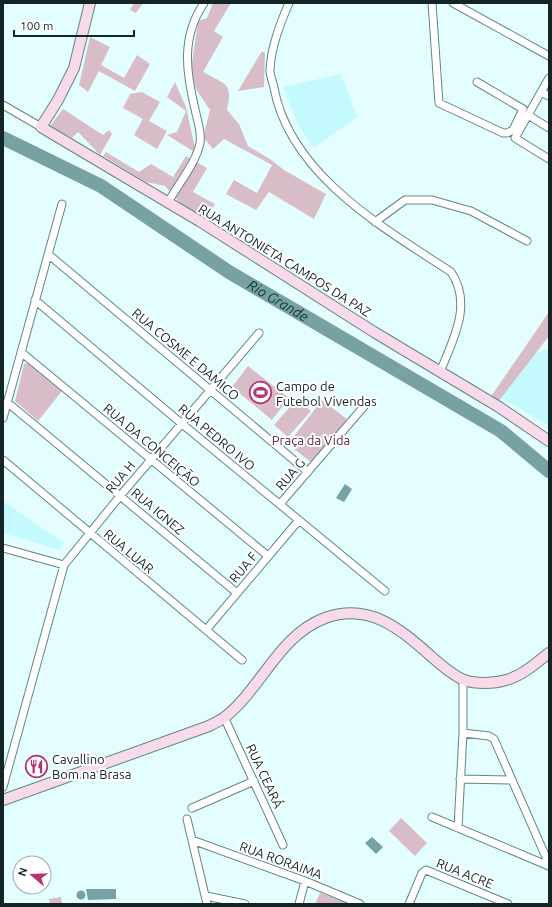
<svg xmlns="http://www.w3.org/2000/svg" width="552" height="907" viewBox="0 0 552 907" font-family="Ubuntu,sans-serif">
	<rect width="100%" height="100%" fill="#e4feff"/>
	<!-- built -->
	<path fill="#c4fafd" d="M341,74l16,43 -43,31 -16,-23 -15,-38z
		M549,348v78l-52,-31 31,-38z
		M3,501l61,42 -5,7 -56,-17z"/>
	<!-- green -->
	<path fill="#d8bdc8" d="M134,3h9l-7,10 -6,-3z
		M213,3h18l-17,28 9,6 -20,35c23,13 30,10 24,38l12,14 9,22 22,13 14,11 42,24 -12,25 -45,-27 -13,18 -30,-16 8,-14 23,13 15,-28 -48,-26 -11,10 -10,-12 7,-27 -14,-21 -5,-19 7,-49 9,-3z
		M90,37l20,10 -9,18 23,13 13,-23 13,9 -15,27 -36,-20 -11,21 -9,-7z
		M262,51l3,2 -1,34 -26,4z
		M175,82l11,25 10,46 -29,-18 10,-3 9,-21 -19,-14z
		M142,92l18,10 -11,19 18,10 -10,18 -23,-14 9,-16 -20,-11 7,-14z
		M63,109l40,26 6,-5 3,4 -12,21 -22,-23 -6,6 -22,-12z
		M106,152l33,20 12,-8 22,13 13,-21 21,12 -14,24 22,12 -9,15 -26,-16 -15,-17 -19,-4 -43,-26z
		M549,312v24l-51,66 -8,-4z
		M27,363l3,1 32,27 -24,30 -23,-20 9,-37z
		M248,366l41,32 -17,22 -40,-33z
		M297,399l14,12 -23,26 -14,-12z
		M322,400l25,19 -35,44 -24,-19z
		M401,818l26,25 -12,13 -26,-25z
		M320,893l28,10v1h-33z
		M61,897l1,6 -12,1 -1,-5z"/>
	<!-- water -->
	<path fill="#77a1a3" d="M345,484l7,5 -8,13 -8,-4z
		M372,837l11,10 -7,7 -11,-11z
		M86,889h30v10l-28,1z
		M76.5 895a4.5 4.5 0 1 1 9 0a4.5 4.5 0 1 1-9 0Z"/>
	<g fill="none" stroke-linecap="round" stroke-linejoin="round">
		<!-- river -->
		<path stroke="#77a1a3" stroke-width="14" id="s1" d="M3,138l98,48 128,86 272,159 48,40"/>
		<defs>
			<path id="street" d="M289,3c-9,21 -18,44 -19,67 0,6 3,12 4,18 16,87 110,140 177,184 22,32 2,68 -11,100
				M432,3l7,100 64,30h4l6,-3 10,-21 -46,-27
				M453,3l96,53
				M549,78l-34,60 34,21
				M541,92l8,4
				M3,105l38,22
				M528,115l21,13
				M168,202c10,-17 29,-41 32,-59 2,-11 -3,-23 -5,-34 -9,-37 -14,-72 9,-106
				M375,222l30,-22h27l39,11 56,30
				M48,254l260,218
				M35,300l146,123 204,168
				M21,352l247,204
				M8,403l229,190
				M3,418l59,-214
				M3,460l239,200
				M280,504l86,-100
				M3,548l61,17
				M206,630l93,-110
				M224,717l59,128
				M463,733l26,3 5,3 55,125
				M460,779l52,1
				M3,787l61,-222 56,-69 139,-163
				M192,808l62,-27
				M432,817l117,49
				M187,819l20,85
				M458,828l5,-95v-54
				M192,840l113,41 55,23
				M206,896l39,8
				M299,904l6,-23
				M409,904l13,-31 4,-3 82,34"/>
			<path id="secondary" d="M90,3l-16,65 -16,32 -17,27 160,95 173,110 125,75 50,34
				M3,800l206,-74c5,-3 11,-5 16,-9 36,-28 54,-82 100,-99 45,-16 75,11 107,39 9,8 20,18 32,23 12,4 29,4 42,0 16,-4 30,-17 43,-27"/>
		</defs>
		<!-- street casing -->
		<use href="#street" stroke="#5f8689" stroke-width="9"/>
		<!-- secondary casing -->
		<use href="#secondary" stroke="#5f8689" stroke-width="12"/>
		<!-- street -->
		<use href="#street" stroke="#fff" stroke-width="7"/>
		<!-- secondary -->
		<use href="#secondary" stroke="#f9dae8" stroke-width="10"/>
	</g>
	<!-- icons -->
	<defs>
		<symbol id="stadium-ring" viewBox="-11 -11 22 22"><circle r="9.5" fill="#fff" stroke="#b63278" stroke-width="1.5"/><path d="M0-5a6.5 5 0 1 0 0 10a6.5 5 0 1 0 0-10ZM-3.5-1.8h7v3.6h-7Z" fill="#b63278"/></symbol>
		<symbol id="restaurant-ring" viewBox="-11 -11 22 22"><circle r="9.5" fill="#fff" stroke="#b63278" stroke-width="1.5"/><path d="M-5-6h1v4h1v-4h1v4h1v-4h1v5L-1.5 .5V6h-2V.5L-5-1ZM5-6V6H3V1.5H1.5Q1.5-4 5-6Z" fill="#b63278"/></symbol>
	</defs>
	<g fill-rule="evenodd">
		<use href="#stadium-ring" x="248" y="380" width="25" height="25"/>
		<use href="#restaurant-ring" x="24" y="754" width="25" height="25"/>
	</g>
	<g text-anchor="middle" stroke-width="4" stroke-linejoin="round" paint-order="stroke">
		<!-- street labels -->
		<g font-size="13" fill="#152526" stroke="#fff">
			<text transform="translate(285 260) rotate(32)" y="5">RUA ANTONIETA CAMPOS DA PAZ</text>
			<text transform="translate(186 354) rotate(40)" y="5">RUA COSME E DAMICO</text>
			<text transform="translate(217 437) rotate(40)" y="5">RUA PEDRO IVO</text>
			<text transform="translate(152 445) rotate(40)" y="5">RUA DA CONCEIÇÃO</text>
			<text transform="translate(290 474) rotate(-49)" y="5">RUA G</text>
			<text transform="translate(120 477) rotate(-50)" y="5">RUA H</text>
			<text transform="translate(158 511) rotate(40)" y="5">RUA IGNEZ</text>
			<text transform="translate(129 551) rotate(40)" y="5">RUA LUAR</text>
			<text transform="translate(243 567) rotate(-50)" y="5">RUA F</text>
			<text transform="translate(265 776) rotate(65)" y="5">RUA CEARÁ</text>
			<text transform="translate(281 860) rotate(20)" y="5">RUA RORAIMA</text>
			<text transform="translate(465 873) rotate(22)" y="5">RUA ACRE</text>
		</g>
		<!-- poi labels -->
		<g font-size="13" fill="#152526" stroke="#fff" text-anchor="start">
			<text x="276" y="391">Campo de<tspan x="276" dy="15">Futebol Vivendas</tspan></text>
			<text x="52" y="764">Cavallino<tspan x="52" dy="15">Bom na Brasa</tspan></text>
		</g>
		<!-- park labels -->
		<g font-size="13" fill="#5b2b41" stroke="#fff">
			<text x="311" y="445">Praça da Vida</text>
		</g>
		<!-- water labels -->
		<g font-size="14" font-style="italic" fill="#0a3538" stroke="#fff">
			<text dy="5" stroke="none"><textPath href="#s1" startOffset="320">Rio Grande</textPath></text>
		</g>
	</g>
	<!-- border -->
	<rect width="552" height="907" fill="none" stroke="#152526" stroke-width="8"/>
	<!-- north arrow -->
	<g transform="translate(32 875) rotate(289)"><circle r="19" fill="#ffffff" stroke="#a1a8a8"/>
	<path d="M0-3L7 15L0 10L-7 15Z" fill="#b63278"/>
	<text y="-6" font-size="11" font-weight="bold" text-anchor="middle" fill="#152526">N</text>
	</g>
	<!-- scale -->
	<path d="M14 30v6h120v-6" fill="none" stroke="#152526" stroke-width="2"/>
	<text x="20" y="30" font-size="12" fill="#152526" stroke="#ffffff" stroke-width="3" paint-order="stroke">100 m</text>
</svg>
